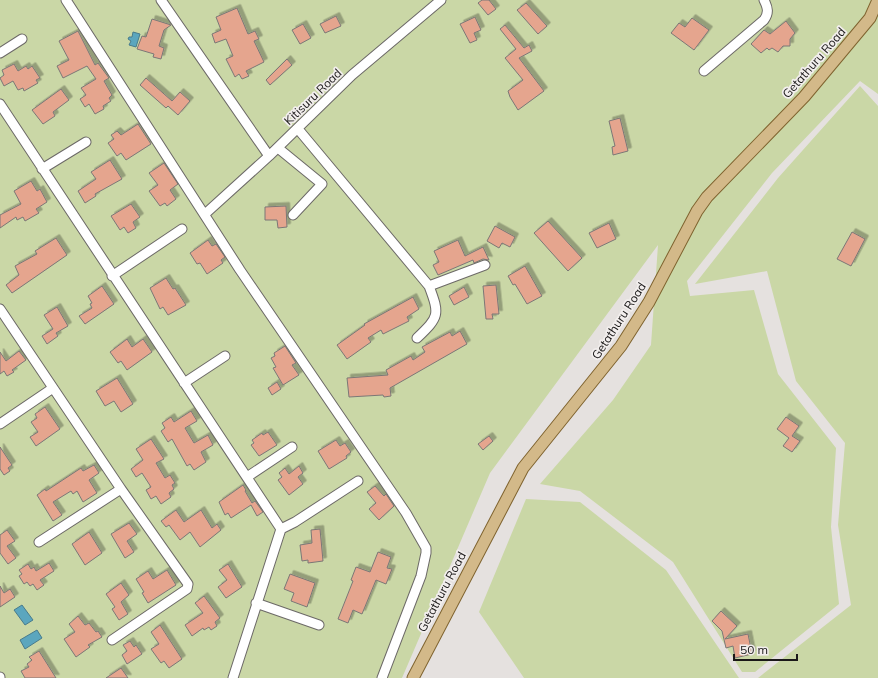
<svg xmlns="http://www.w3.org/2000/svg" width="878" height="678" viewBox="0 0 878 678" font-family="Mulish,sans-serif">
	<defs>
		<filter id="shadow"><feDropShadow dx="3.5" dy="-3.5" stdDeviation="0" flood-color="#0004"/></filter>
	</defs>
	<rect width="100%" height="100%" fill="#e5e1df"/>
	<!-- green -->
	<path fill="#cad7a6" d="M0,0h878v94l-18,-13 -88,92 -85,108 3,15 64,-6 24,84 58,74 -5,79 8,77 -84,68h-13l-69,-110 -93,-71 -40,-7 73,-84 38,-55 7,-100 -168,228 -88,205h-402z
		M860,86l18,20v572h-120l93,-73 -13,-80 7,-82 -49,-62 -29,-110 -72,13 83,-106z
		M526,499l54,3 86,68 73,108h-215l-45,-66z"/>
	<!-- water -->
	<path fill="#5ba6be" stroke="#487b8c" d="M133,32l7,2 -4,13 -7,-2 2,-4 -3,-2 1,-2h3z
		M22,605l11,15 -8,5 -11,-15z
		M37,630l5,8 -17,11 -5,-9z"/>
	<!-- building -->
	<path fill="#e5a58e" stroke="#7b7776" filter="url(#shadow)" d="M482,0h7l7,9 -8,6 -10,-12z
		M526,3l21,23 -9,8 -21,-24z
		M237,8l11,26 7,-3 4,8 -5,2 10,21 -18,9 3,5 -7,3 -3,-5 -4,3 -9,-18 7,-3 -7,-17 -11,4 -3,-9 9,-4 -5,-13z
		M336,16l5,10 -16,7 -5,-9z
		M475,17l6,13 -7,3 3,7 -7,3 -10,-19z
		M692,18l17,12 -15,20 -23,-17 8,-10 6,4z
		M152,19l19,6 -7,5 -5,16 5,2 -3,11 -8,-2 1,-3 -17,-5 5,-13 4,1z
		M786,21l9,12 -5,6v7h-7l-5,6 -6,-4 -3,2 -2,-2 -6,5 -10,-9 13,-14 6,4z
		M303,24l8,14 -11,6 -8,-14z
		M505,25l19,23 5,-3 3,6 -13,7 25,33 -26,19 -8,-13 -2,-6 15,-11 -18,-22 11,-9 -16,-20z
		M78,31l17,34 3,-2 11,15 -5,3 8,14 -3,3 2,3 -8,5 1,3 -9,5 -6,-10 -4,3 -5,-8 6,-4 -5,-7 15,-9 -9,-13 -24,12 -6,-12 12,-6 -10,-19z
		M287,59l5,6 -22,20 -4,-5z
		M14,64l4,7 8,-5 2,3 4,-3 8,12 -4,2 2,3 -14,8 -1,-3 -5,2 -5,-9 -9,5 -4,-8 4,-3 -2,-5z
		M146,78l26,23 8,-9 10,9 -12,14 -10,-9 -2,2 -26,-23z
		M61,89l8,11 -16,12 2,4 -12,8 -11,-14z
		M620,118l8,33 -15,4 -1,-8 3,-1 -6,-25z
		M138,124l13,20 -25,16 -5,-7 -4,3 -9,-13 6,-4 -3,-4 6,-4 4,4z
		M110,160l12,19 -27,15 1,2 -11,7 -7,-12 18,-12 -5,-7z
		M164,163l14,21 -8,6 6,9 -9,7 -2,-3 -5,3 -11,-15 9,-6 -9,-12z
		M31,181l6,10 3,-2 7,13 -11,7 3,4 -14,8 -2,-4 -6,3 -1,-3 -16,11v-13l21,-11 -7,-13z
		M131,204l9,13 -7,5 3,6 -8,5 -4,-6 -4,3 -9,-14z
		M286,206l1,21 -9,1 -1,-8h-12v-13z
		M548,221l34,37 -14,13 -34,-38z
		M609,223l7,16 -19,9 -8,-15z
		M495,226l20,11 -5,10 -8,-4 -3,5 -12,-7z
		M852,232l13,7 -14,27 -14,-7z
		M56,238l11,17 -55,38 -6,-8 13,-10 -4,-9 22,-12 -2,-3z
		M208,240l4,6 4,-2 9,13 -4,3 2,3 -16,11 -7,-11 -3,1 -7,-11z
		M458,240l7,16 18,-9 6,13 -6,-1 -9,4 -1,-3 -35,15 -5,-10 6,-3 -5,-11z
		M525,266l17,30 -15,8 -12,-20 -2,1 -5,-9z
		M166,278l7,11 2,-1 11,17 -18,10 -5,-8 -3,2 -10,-21z
		M496,285l3,29h-7l1,5h-7l-3,-33z
		M102,286l12,18 -29,20 -6,-8 13,-8 -2,-4 2,-1 -4,-7z
		M464,287l5,10 -15,8 -5,-9z
		M413,297l6,12 -12,8 2,4 -26,13 -2,-4 -13,8 3,4 -24,17 -10,-14 28,-20 -1,-1z
		M57,307l11,19 -12,7 2,3 -11,8 -5,-8 11,-7 -9,-14z
		M460,331l7,13 -77,44 1,8 -7,1 -1,-2 -34,2 -2,-19 41,-3 -2,-5 25,-14 2,4 12,-8 -3,-5 28,-15 2,4z
		M127,339l5,8 11,-8 9,13 -25,18 -6,-9 -3,2 -8,-11z
		M285,346l11,17 -4,2 7,10 -16,10 -10,-17 3,-1 -5,-9 4,-2 -1,-3z
		M19,351l7,9 -14,10 2,2 -7,4 -3,-5 -4,3v-22l6,9z
		M117,378l16,26 -12,8 -7,-11 -9,5 -9,-15z
		M277,382l4,7 -9,6 -4,-7z
		M45,407l15,22 -24,17 -6,-9 8,-5 -7,-10 6,-4 -2,-4z
		M191,411l6,10 -12,7 9,15 14,-8 5,10 -12,7 5,10 -12,8 -4,-6 -3,2 -15,-27 -4,3 -7,-11 4,-3 -3,-5 9,-6 3,5z
		M786,417l13,9 -7,10 8,5 -8,11 -9,-6 6,-8 -12,-9z
		M268,432l9,13 -18,11 -8,-11 3,-2 -2,-3 10,-7 1,2z
		M489,436l4,5 -10,9 -5,-6z
		M151,439l13,20 -8,4 9,15 5,-3 5,8 -3,2 2,4 -5,4 2,4 -10,7 -5,-8 -5,3 -5,-9 5,-3 -9,-14 -6,4 -5,-8 12,-9 -7,-11z
		M336,440l4,6 5,-3 6,9 -5,4 1,2 -18,11 -11,-18z
		M0,447l12,18 -4,3 2,3 -6,4 -4,-6z
		M94,465l5,8 -10,7 8,13 -14,9 -6,-11 -4,3 -2,-3 -18,11 9,13 -9,6 -16,-26 8,-6 1,2 35,-23 2,3z
		M299,466l4,7 -5,4 5,7 -14,11 -11,-15 4,-3 -3,-4 6,-5 4,6z
		M243,485l3,5 -1,1 7,12 3,-2 8,11 -6,4 -6,-11 -20,13 -3,-5 -3,2 -6,-13z
		M375,486l9,10 2,-2 8,12 -15,14 -10,-11 7,-6 -9,-11z
		M176,510l8,12 17,-12 11,18 5,-4 4,6 -21,17 -10,-15 -10,8 -11,-15 -3,2 -5,-6z
		M129,523l8,11 -10,7 7,11 -9,6 -14,-24z
		M320,529l3,32 -15,2v-3l-6,1 -2,-16 12,-2 -1,-13z
		M7,530l8,11 -8,5 9,12 -8,6 -8,-11v-18z
		M89,532l13,21 -17,12 -13,-21z
		M378,552l13,5 -4,11 5,1 -6,15 -10,-4 -14,34 -9,-4 -5,13 -10,-4 15,-38 -2,-1 5,-13 14,5z
		M49,563l5,8 -14,9 4,5 -7,5 -4,-6 -3,2 -3,-4 -3,2 -5,-8 3,-2 -3,-4 9,-6 3,5 3,-2 2,4z
		M228,564l14,23 -16,11 -8,-11 9,-7 -8,-10z
		M167,570l9,15 -28,18 -6,-10 2,-1 -8,-13 12,-8 5,8z
		M290,574l25,9 -8,24 -16,-6 3,-8 -10,-4z
		M121,583l8,12 -8,7 7,12 -9,6 -7,-11 3,-2 -9,-13z
		M0,586l4,7 6,-4 5,8 -15,10z
		M204,596l16,22 -5,4 2,4 -6,4 -2,-3 -5,3 -1,-2 -11,8 -7,-11 18,-12 -8,-10z
		M721,611l16,15 -12,13 23,-5 4,20 -17,4 -2,-12 -7,2 -4,-17 -10,-10z
		M78,616l7,9 4,-2 7,9 2,-1 4,6 -14,8 2,2 -14,10 -12,-18 11,-7 -6,-8z
		M160,625l22,34 -13,9 -5,-7 -3,2 -10,-14 8,-5 -8,-12z
		M130,641l4,6 2,-2 6,9 -15,10 -5,-9 5,-4 -4,-6z
		M39,651l17,27h-31l-4,-7 8,-4 -2,-3 5,-4 -3,-3z
		M121,668l7,10h-22z"/>
	<g fill="none" stroke-linecap="round" stroke-linejoin="round">
		<defs>
			<path id="minor" d="M66,0l174,270 166,243 20,35v5l-5,23 -39,102
				M161,0l108,156
				M0,53l22,-14
				M704,71l60,-51c5,-7 4,-12 0,-20
				M0,104l281,425 -48,149
				M298,129l131,157c11,29 10,31 -12,52
				M278,148l44,36 -29,31
				M42,169l44,-27
				M205,214l64,-58 83,-81 89,-75
				M112,276l70,-47
				M429,286l56,-21
				M0,309l121,180 67,95 -1,5 -75,51
				M184,383l41,-27
				M0,424l53,-36
				M247,477l45,-30
				M281,529l14,-7 63,-41
				M39,542l82,-53
				M256,603l63,22
				M0,677v1"/>
			<path id="major" d="M413,678l110,-210 98,-122 28,-44 48,-91 10,-14 97,-100 66,-79 8,-18"/>
		</defs>
		<!-- minor casing -->
		<use href="#minor" stroke="#6c6967" stroke-width="11"/>
		<!-- major casing -->
		<use href="#major" stroke="#7f632f" stroke-width="13"/>
		<!-- minor -->
		<use href="#minor" stroke="#fff" stroke-width="9"/>
		<!-- major -->
		<use href="#major" stroke="#d3b989" stroke-width="11"/>
	</g>
	<g text-anchor="middle" stroke-width="3.5" stroke-linejoin="round" paint-order="stroke">
		<!-- street labels -->
		<g font-size="12" fill="#1a1818" stroke="#f2eeed">
			<text transform="translate(814 63) rotate(-49)" y="4">Getathuru Road</text>
			<text transform="translate(313 97) rotate(-44)" y="4">Kitisuru Road</text>
			<text transform="translate(619 321) rotate(-57)" y="4">Getathuru Road</text>
			<text transform="translate(442 592) rotate(-62)" y="4">Getathuru Road</text>
		</g>
	</g>
	<!-- scale -->
	<path d="M734 654v6h63v-6" fill="none" stroke="#1a1818" stroke-width="2"/>
	<text x="740" y="654" font-size="12" fill="#1a1818" stroke="#f2eeed" stroke-width="3" paint-order="stroke">50 m</text>
</svg>
